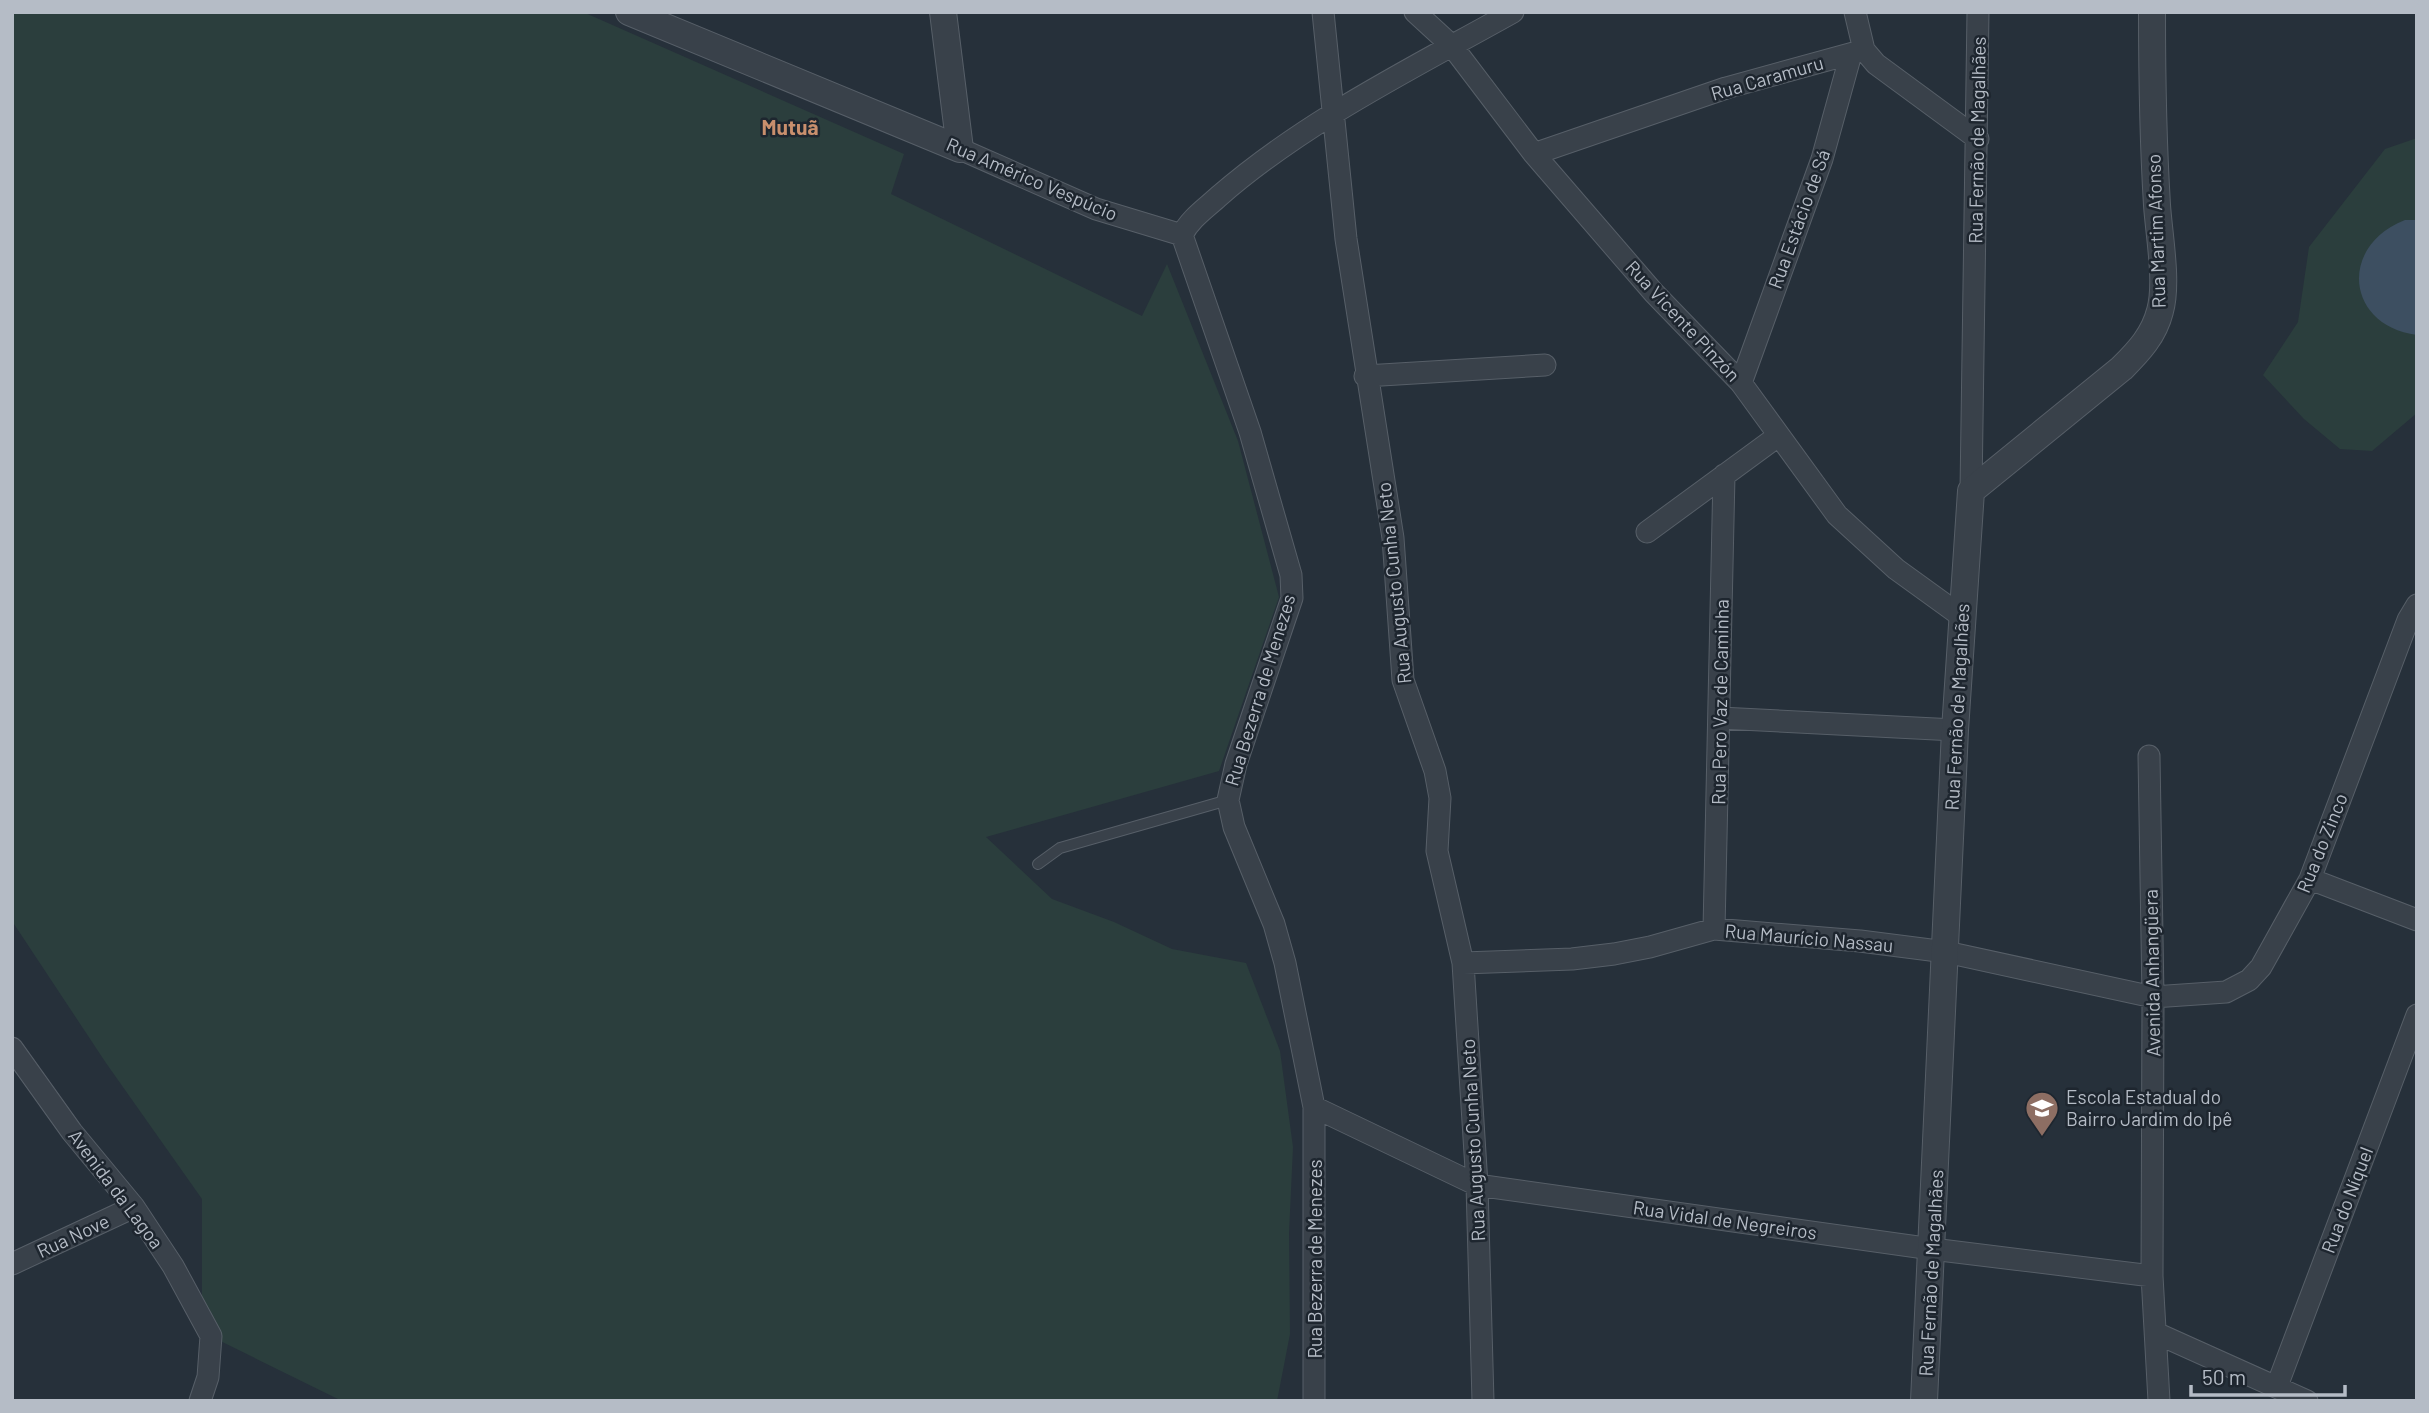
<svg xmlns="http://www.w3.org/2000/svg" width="2429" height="1413" viewBox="0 0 2429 1413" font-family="Barlow,sans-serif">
	<rect width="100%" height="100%" fill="#26303a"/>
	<!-- green -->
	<path fill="#2b3e3d" d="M12,12h571l321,142 -13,40 251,122 25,-52 71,177 41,156 -60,174 -233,66 66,62 62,23 58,27 74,14 34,88 13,96 -4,86 1,101 -13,67h-935l-140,-69v-133l-96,-136 -94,-142z
		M2417,138v275l-45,38 -32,-2 -36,-30 -41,-44 35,-53 11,-75 76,-98z"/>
	<!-- water -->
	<path fill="#3d4f61" d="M2405,220h12v115c-71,-9 -79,-89 -12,-115z"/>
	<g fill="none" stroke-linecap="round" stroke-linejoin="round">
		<defs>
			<path id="service" d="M1038,864l22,-16 168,-48"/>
			<path id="minor" d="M1323,12l23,227 47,299 10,142 32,91 5,27 -3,53 26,112 14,222 6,216
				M1415,12l37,34 82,108 120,139 87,90 96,132 59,54 65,47
				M1855,12l9,38
				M960,149l136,60 86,26
				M1534,154l192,-66 138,-38 12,14 102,75
				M1182,235l68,197 41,143 1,23 -56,166 -8,36 6,27 40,97 11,39 29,144v294
				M1182,235c8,-16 23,-26 36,-38 87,-76 195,-129 295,-185
				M1365,376l180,-11
				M1741,383l81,-224 29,-105
				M1971,491l7,-479
				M1647,532l131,-96
				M1720,718l235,12
				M2149,756l4,241 -1,279 7,125
				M2310,879l107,41
				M1714,929l10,-454
				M1463,963l109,-4 42,-5 36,-7 64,-18 146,12 86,11 207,45 73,-5 23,-12 12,-13 49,-88 98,-259 9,-15
				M12,1048l60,84 62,75 39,59 38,70 -3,41 -8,24
				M1314,1107l163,78 455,64 220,27
				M12,1264l122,-57
				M2156,1333l151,68
				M2277,1386l140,-371"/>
			<path id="tertiary" d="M629,12l331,137 -17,-137
				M1924,1401l31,-671 16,-239 151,-123c17,-17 32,-33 38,-57 8,-28 -1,-76 -3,-106 -4,-65 -5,-128 -5,-193"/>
		</defs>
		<!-- service casing -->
		<use href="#service" stroke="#575f68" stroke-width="12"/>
		<!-- minor casing -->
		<use href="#minor" stroke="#575f68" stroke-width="23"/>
		<!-- tertiary casing -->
		<use href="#tertiary" stroke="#575f68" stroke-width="28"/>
		<!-- service -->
		<use href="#service" stroke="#39414a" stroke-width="10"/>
		<!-- minor -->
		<use href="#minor" stroke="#39414a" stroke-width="21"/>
		<!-- tertiary -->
		<use href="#tertiary" stroke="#39414a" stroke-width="26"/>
	</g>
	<!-- icons -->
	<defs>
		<symbol id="school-pin" viewBox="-11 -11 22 30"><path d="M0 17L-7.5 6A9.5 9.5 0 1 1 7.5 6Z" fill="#8d6e63" stroke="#1e262f"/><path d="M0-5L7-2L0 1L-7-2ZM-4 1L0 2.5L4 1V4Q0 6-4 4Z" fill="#fff"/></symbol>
	</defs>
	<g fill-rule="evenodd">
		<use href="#school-pin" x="2023" y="1089" width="38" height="52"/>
	</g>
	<g text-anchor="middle" stroke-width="5" stroke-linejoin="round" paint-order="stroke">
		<!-- street labels -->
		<g font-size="19" fill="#b5bcc6" stroke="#1e262f">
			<text transform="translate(1767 78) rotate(-16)" y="7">Rua Caramuru</text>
			<text transform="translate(1977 140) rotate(-89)" y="7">Rua Fernão de Magalhães</text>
			<text transform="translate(1032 179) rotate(23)" y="7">Rua Américo Vespúcio</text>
			<text transform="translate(1799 219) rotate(-70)" y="7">Rua Estácio de Sá</text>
			<text transform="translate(2156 231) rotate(-92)" y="7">Rua Martim Afonso</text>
			<text transform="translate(1683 321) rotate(47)" y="7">Rua Vicente Pinzón</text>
			<text transform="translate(1394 583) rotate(-96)" y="7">Rua Augusto Cunha Neto</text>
			<text transform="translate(1260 690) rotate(-73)" y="7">Rua Bezerra de Menezes</text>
			<text transform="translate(1720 702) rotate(-89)" y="7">Rua Pero Vaz de Caminha</text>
			<text transform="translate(1957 707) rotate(-87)" y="7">Rua Fernão de Magalhães</text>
			<text transform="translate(2322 843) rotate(-68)" y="7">Rua do Zinco</text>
			<text transform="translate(1809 938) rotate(5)" y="7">Rua Maurício Nassau</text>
			<text transform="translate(2152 973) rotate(-91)" y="7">Avenida Anhangüera</text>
			<text transform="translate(1473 1140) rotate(-93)" y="7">Rua Augusto Cunha Neto</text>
			<text transform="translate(116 1189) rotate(53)" y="7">Avenida da Lagoa</text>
			<text transform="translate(2347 1200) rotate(-69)" y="7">Rua do Níquel</text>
			<text transform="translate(1725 1220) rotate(8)" y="7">Rua Vidal de Negreiros</text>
			<text transform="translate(73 1236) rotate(-25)" y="7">Rua Nove</text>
			<text transform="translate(1315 1259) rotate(-90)" y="7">Rua Bezerra de Menezes</text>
			<text transform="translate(1931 1273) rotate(-87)" y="7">Rua Fernão de Magalhães</text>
		</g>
		<!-- poi labels -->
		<g font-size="19" fill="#b5bcc6" stroke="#1e262f" text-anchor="start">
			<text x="2066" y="1104">Escola Estadual do<tspan x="2066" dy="22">Bairro Jardim do Ipê</tspan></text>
		</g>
		<!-- neighbourhood labels -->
		<g font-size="21" font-weight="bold" fill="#c98f6d" stroke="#1e262f">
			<text x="790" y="135">Mutuã</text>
		</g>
	</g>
	<!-- border -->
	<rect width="2429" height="1413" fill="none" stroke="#b5bcc6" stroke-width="28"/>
	<!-- scale -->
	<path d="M2191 1385v10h154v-10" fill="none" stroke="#b5bcc6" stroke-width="3.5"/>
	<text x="2202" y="1385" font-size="21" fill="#b5bcc6" stroke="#1e262f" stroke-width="5" paint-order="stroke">50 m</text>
</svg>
